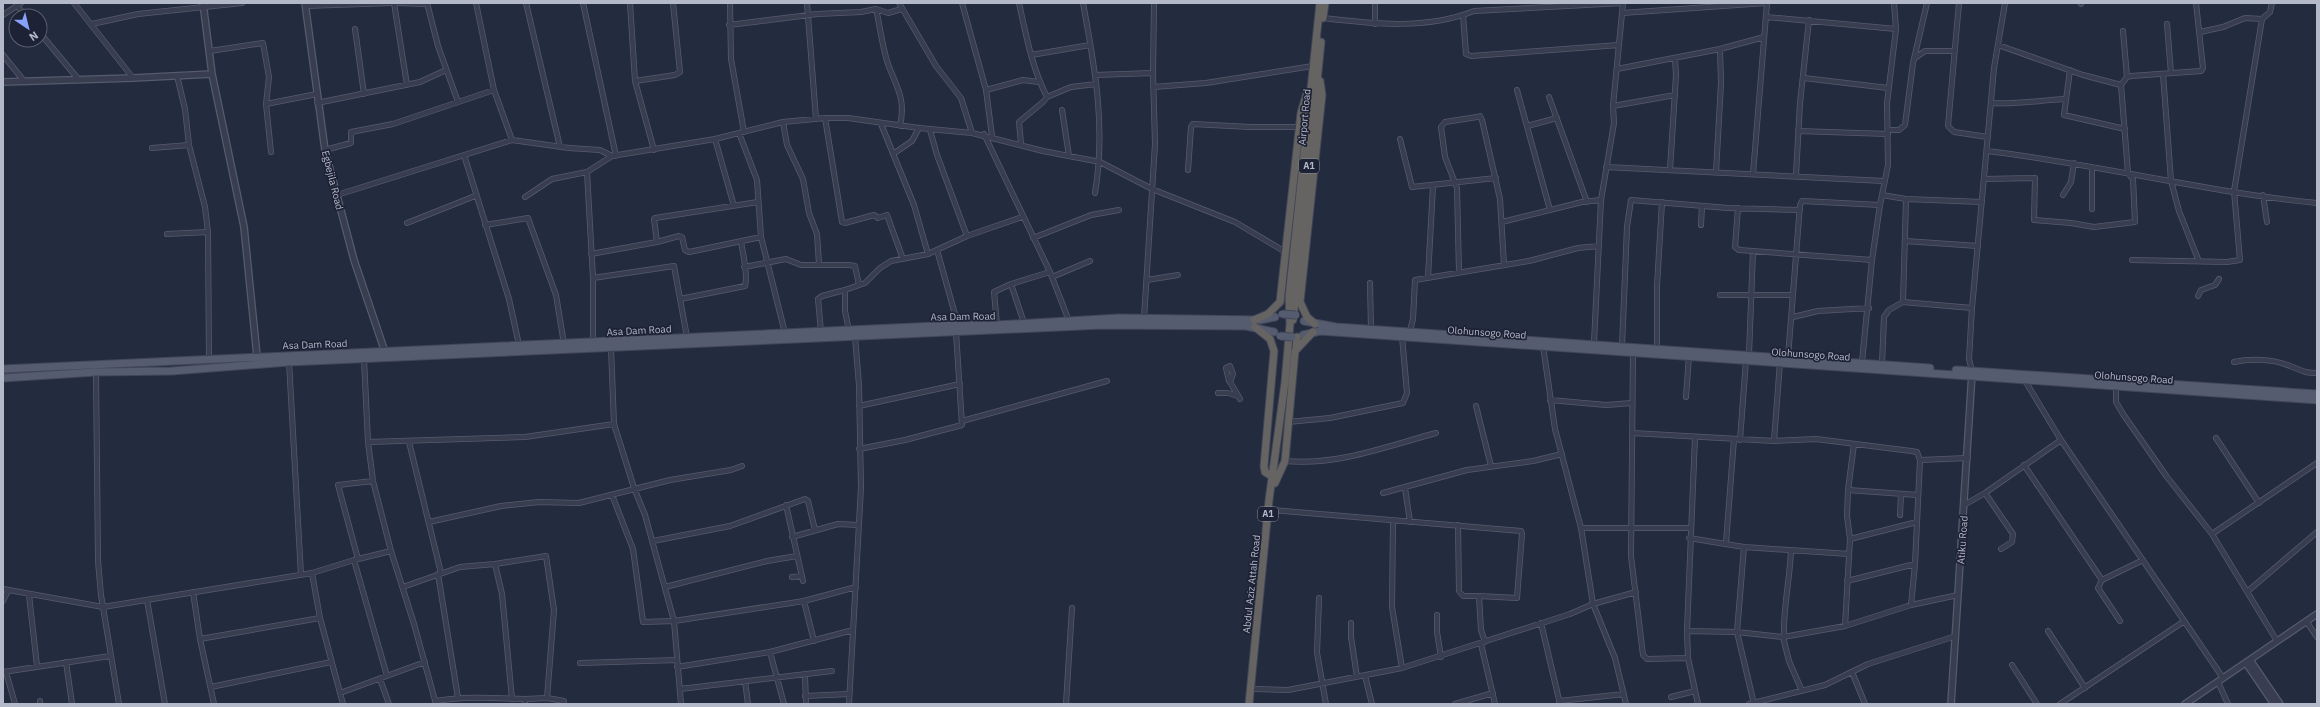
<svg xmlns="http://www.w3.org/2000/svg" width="2320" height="707" viewBox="0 0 2320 707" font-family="'IBM Plex Sans',sans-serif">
	<rect width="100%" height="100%" fill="#232b3f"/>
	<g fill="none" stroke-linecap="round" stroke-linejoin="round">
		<defs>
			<path id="minor" d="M74,3l59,75
				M394,3l13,82
				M398,3l29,1
				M427,3l11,43 20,56
				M476,3l18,87 18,50
				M526,3l34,144
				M583,3l33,153
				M630,3l5,78 19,69
				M730,3l1,56 13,73
				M807,3l9,116
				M899,3l37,63 25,32 11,35
				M962,3l24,87 6,46
				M1019,3c7,32 13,65 28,94l24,-10 25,-3
				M1083,3c12,65 23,124 12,190
				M1959,3l-11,123 6,6 34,5
				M2080,3l1,1
				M17,6l9,10
				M305,6l86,-3
				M876,9c4,17 6,37 12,55 9,24 18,35 12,62
				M1622,13l144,-10
				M3,15l18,-12
				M1463,15l3,39 5,2 148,-11
				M1766,17l130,12
				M1323,18c50,6 103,12 151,-7l149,-8
				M92,24l46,-10 104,-11
				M1375,24v-21
				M2167,24l4,49
				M729,25l88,-11 44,-2 15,-3 12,4 14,-4
				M355,29l9,65
				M2123,31l4,46
				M2200,32l23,-5 22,-9 17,1 8,-7 2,-9
				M40,33l39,47
				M1998,45l85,30 38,10
				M210,51l53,-8 6,34 -3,27 5,48
				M3,55l21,26
				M1031,55l59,-10
				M1915,58l10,-7h29
				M1617,69l103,-20 44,-12
				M2070,70l-6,45 61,14
				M2163,74l8,107 8,30 19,48
				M1095,75l58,-2
				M177,76l8,33 4,36 16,62 3,25 1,129
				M1804,78l84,10
				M635,81l40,-6 5,-3 -7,-69
				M1153,87l53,-4 107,-17
				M986,90l37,-10 16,2
				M1517,90l33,120
				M1549,97l38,105
				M317,103l103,-21 26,-12
				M1991,103c26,2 49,-3 75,-4
				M266,104l51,-10
				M1613,106l62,-11
				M1062,110l7,46
				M825,118l17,104 3,1 29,-8 4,3 9,-3 16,44
				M783,122l4,23 16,34 6,34 8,21 2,30
				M881,124l33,81 14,49
				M1527,126l30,-8
				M930,130l7,25 30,81
				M1888,130h11l6,-5 8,-62 14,-60
				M1798,131l90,3
				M739,133l18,47 4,57 24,96
				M984,134l66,138 19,49
				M715,139l19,67
				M1400,139l12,48 84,-9
				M1021,144l-2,-22 24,-20 4,-5
				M152,148l37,-3
				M325,150l26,-7v-11l42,-8 101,-34
				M1987,151c110,13 219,41 330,52
				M893,154l19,-13 7,-13
				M464,155l45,144 10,46
				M1606,167l278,14
				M1188,170l3,-43 2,-3 57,3h49
				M1670,170l6,-95 -1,-17
				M1716,172l5,-89 -1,-34
				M1753,174l14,-171
				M1796,175l4,-72 9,-83
				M1984,179l51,-1 -1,42 37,3 23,4 41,-5 -2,-43 -5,-6 -7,-88 6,-8 4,-1 70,-5 2,-3 -7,-65
				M337,195l175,-55 57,8 31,2 12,6 103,-17 68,-17 42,-4h23l71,10 53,5 71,18 57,11 52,27 83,33 52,31
				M1882,195l24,4 76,3
				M2063,195l8,-13 3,-19
				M2263,195l4,27
				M525,197l27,-18 35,-7
				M1738,208l-3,39 4,3 133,10
				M2092,209v-42
				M1502,222l80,-20 19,-2
				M407,223l68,-27
				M485,225l43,-7 28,77 8,49
				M1701,225l1,-19
				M167,234l41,-2
				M1033,238l58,-23 28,-5
				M1905,241l73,5
				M657,242l-3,-23 1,-1 103,-16
				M937,250l21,75
				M591,254l66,-12 22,-6 3,1 3,13 4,2 72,-15
				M2132,260l95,2 13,-2 -6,-69 28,-172
				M744,267l42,-8 15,6h48l6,1 4,19
				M1459,272l-2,-84 -12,-31 -4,-30 4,-5 32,-5 3,-1 2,4 18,79 4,66
				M1052,277l38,-16
				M1428,277l5,-91
				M593,278l81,-12 13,71
				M1147,280l31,-5
				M1370,283l1,46
				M1011,284l13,39
				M1720,295h69
				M2198,296l3,-6 14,-5 4,-6
				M680,299l65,-13c3,-9 -2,-34 -4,-44
				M1903,302l3,-103
				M1793,317l25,-6 51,-3
				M1144,318l11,-174 -2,-71 1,-70
				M997,325l-3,-33 17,-8 39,-12
				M849,331l-4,-20v-21l20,-7 15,-15 11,-7 37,-7 39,-18 55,-19
				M1410,331l3,-12 2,-39 114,-19 49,-13 21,-2
				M821,332l-3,-33 4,-3 23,-6
				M593,342v-64l-6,-106 25,-16
				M1594,343l7,-143 13,-77 -1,-17 10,-103
				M1622,346l5,-119 4,-27 97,8 72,2
				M611,348l3,76 20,64 11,27 29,106 7,83
				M1657,348v-62l5,-84
				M1633,352l-2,204 12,99 4,4 41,-1
				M1749,354l4,-103
				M1788,357l12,-152 2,-4 78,4
				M364,359l4,83 5,39 18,70 23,73 22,80
				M289,362l12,213
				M1862,362l10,-102 8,-55 8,-40 -1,-62 9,-74 -2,-26
				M2234,362c18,-4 39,-3 56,4 12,4 12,7 27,7
				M1882,364l2,-47 5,-7 14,-8 69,6
				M1972,371l-3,-12 3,-51 22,-240 11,-65
				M96,372l2,189 3,34 18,109
				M2024,379l37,61 162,238
				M1230,382l3,-8 -3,-8 -4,2 3,13 1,1 10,17
				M2116,386v16l7,12 44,63 45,57 65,107
				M1218,393h10l10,3
				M1686,397l3,-41
				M1550,400l56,5 26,-2
				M859,406l101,-22
				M1476,406l15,60
				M962,421l145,-40
				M1288,422l42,-4 73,-15 4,-10 -5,-57
				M1632,433l142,8 42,-2 95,12 6,1 3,8 48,-2
				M1695,437l-8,194 1,27 10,46
				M2216,438l43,65
				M1740,440l6,-80
				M1774,441l6,-79
				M368,442l157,-5 89,-13
				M409,442l32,131
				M859,449l46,-9 57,-15 -6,-93
				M1285,461c52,5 103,-15 151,-28
				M2024,465l78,115 -4,8 22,33
				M1405,488l5,34
				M1848,490l70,5
				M1383,493l84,-23 66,-9 29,-7
				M1985,493l28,41 -1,8 -11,7
				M612,495l21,54 10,73 31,-1 130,-20 52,-14
				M786,505l17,76
				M1964,505l21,-12 76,-53
				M1272,510l249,21 1,3 -5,64 -38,-2 2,34 4,12
				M1900,515l1,-21
				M1393,521l-1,86 10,61
				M429,522l72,-16 38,-4 40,1 91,-23 61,-10 11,-4
				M1458,525l1,66 4,5h16
				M1581,528h108
				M2212,534l105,-71
				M792,537l46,-13 21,1
				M1689,538l55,9 105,7
				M1850,539l67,-17
				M653,541l77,-15 75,-27 3,2 7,29
				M1726,543l8,-104
				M1744,547l-7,85 17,72
				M358,559l-20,-74 35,-4
				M354,560l33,116
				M495,564l7,30 10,105
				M312,573l8,45 23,86
				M438,574l20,124
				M792,577l10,-1
				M2102,580l41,-20
				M1847,581l68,-17
				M403,587l57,-20 35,-3 51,-8 8,54 -7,88
				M665,587l102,-26 30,-5
				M3,589l100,18 209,-34 42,-13 37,-9
				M2248,591l69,-59
				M193,592l7,47 14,65
				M29,595l8,71
				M1319,598l-2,55 9,51
				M147,600l18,104
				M3,601l5,-10
				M804,601l10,40
				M1911,605l4,-41 5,-104
				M1437,615v17l4,25
				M2306,621l11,16
				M1351,623v14l6,40
				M1541,623l19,81
				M1845,626l5,-87 -3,-23 1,-26 6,-46
				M1687,631l50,1 46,5 62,-11 66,-21 47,-10
				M2048,631l37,57
				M1784,636c-1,-29 6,-56 7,-86
				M1783,637l6,24 13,30
				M200,639l120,-21
				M1481,644l14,60
				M770,652l14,52
				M66,662l6,42
				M580,663l97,-3
				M2012,665l25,39
				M677,667l93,-15 83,-22
				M3,672l107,-16
				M6,672l9,32
				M1852,672l13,32
				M805,675l1,29
				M1365,676l7,28
				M380,679l9,25
				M745,681l3,23
				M2218,682l10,22
				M211,687l120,-25
				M680,689l152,-18
				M1253,689l35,1 114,-22 168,-54 23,-10 -12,-76 -26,-99 -12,-83
				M340,693l85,-31
				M805,696l44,-2
				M1671,697l24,-6
				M525,699l22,-1 17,3
				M40,701v3
				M436,701c29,-5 59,-3 89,-2v5
				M1559,701l65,-7
				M849,704l12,-217 -2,-102 -4,-48
				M1066,704l6,-96
				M1455,704l38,-11
				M1626,704l-11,-46 -22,-54 43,-12
				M1749,704l76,-19 43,-21 88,-28
				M2060,704l123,-82"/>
			<path id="tertiary" d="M203,3l9,71 32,153 13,129
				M305,3l20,147 29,110 31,92
				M3,82l130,-4 79,-4
				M2250,660l30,44
				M2246,663l28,41
				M1951,704l21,-331
				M2185,704l132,-90"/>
			<path id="primary" d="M1304,321l32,6 594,41
				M1303,335l17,-4 58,4 939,65
				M3,369l955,-44h39l122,-7 141,2 15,-3
				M1956,370l361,24
				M3,378l93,-6 76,-1 117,-9 813,-37 144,1 28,6"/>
			<path id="trunk" d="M1323,18l2,-15
				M1254,320l14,-6 12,-12 21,-189 6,-20
				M1293,320l28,-278
				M1315,324l-8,-7 -7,-15 22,-207 -2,-14
				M1255,327l15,12 4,12 -10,115 1,6 8,5
				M1296,349l1,-12
				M1275,483l10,-22 10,-110 18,-19
				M1249,704l20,-204 16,-118 5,-58 -1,-27 31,-294"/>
		</defs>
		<!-- minor casing -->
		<use href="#minor" stroke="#565b6d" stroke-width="6"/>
		<!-- tertiary casing -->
		<use href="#tertiary" stroke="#565b6d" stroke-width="8"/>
		<!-- primary casing -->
		<use href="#primary" stroke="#414658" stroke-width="9"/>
		<!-- trunk casing -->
		<use href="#trunk" stroke="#404557" stroke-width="9"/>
		<!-- minor -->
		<use href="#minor" stroke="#383d4f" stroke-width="4.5"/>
		<!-- tertiary -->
		<use href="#tertiary" stroke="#383d4f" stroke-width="5.5"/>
		<!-- primary -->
		<use href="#primary" stroke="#565c6f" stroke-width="7"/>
		<!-- trunk -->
		<use href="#trunk" stroke="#666462" stroke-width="7"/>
		<defs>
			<path id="primary-bridge" d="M1282,314l14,1
				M1280,336l12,1"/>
		</defs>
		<!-- primary-bridge casing -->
		<use href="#primary-bridge" stroke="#414658" stroke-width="9" stroke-linecap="butt"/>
		<!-- primary-bridge -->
		<use href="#primary-bridge" stroke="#565c6f" stroke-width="7"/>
	</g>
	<g text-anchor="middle" stroke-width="3.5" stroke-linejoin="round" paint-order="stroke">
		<!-- shield labels -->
		<g fill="#1d2234" stroke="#878c9d" stroke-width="1">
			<rect x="1299" y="159" width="20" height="14" rx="3"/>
			<rect x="1258" y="507" width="20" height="14" rx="3"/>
		</g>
		<g font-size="9" font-weight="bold" fill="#b4b9ca">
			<text x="1309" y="169">A1</text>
			<text x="1268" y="517">A1</text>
		</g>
		<!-- street labels -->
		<g font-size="10" fill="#b4b9ca" stroke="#1d2234">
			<text transform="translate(1304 117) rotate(-85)" y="4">Airport Road</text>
			<text transform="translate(333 180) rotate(76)" y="4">Egbejila Road</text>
			<text transform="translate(963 316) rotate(-1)" y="4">Asa Dam Road</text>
			<text transform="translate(639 330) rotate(-3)" y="4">Asa Dam Road</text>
			<text transform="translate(1487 332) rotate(4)" y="4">Olohunsogo Road</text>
			<text transform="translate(315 344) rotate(-2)" y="4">Asa Dam Road</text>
			<text transform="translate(1811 354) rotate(4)" y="4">Olohunsogo Road</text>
			<text transform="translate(2134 377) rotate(4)" y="4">Olohunsogo Road</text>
			<text transform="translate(1962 540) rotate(-86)" y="4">Atiku Road</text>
			<text transform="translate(1251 584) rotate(-84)" y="4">Abdul Aziz Attah Road</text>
		</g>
	</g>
	<!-- border -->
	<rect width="2320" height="707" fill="none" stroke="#b4b9ca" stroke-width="8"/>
	<!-- north arrow -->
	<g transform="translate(28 28) rotate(145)"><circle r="19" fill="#1d2234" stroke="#595e70"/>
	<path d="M0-3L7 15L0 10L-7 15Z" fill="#88a1fb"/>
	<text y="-6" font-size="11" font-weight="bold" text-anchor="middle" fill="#b4b9ca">N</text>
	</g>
</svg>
